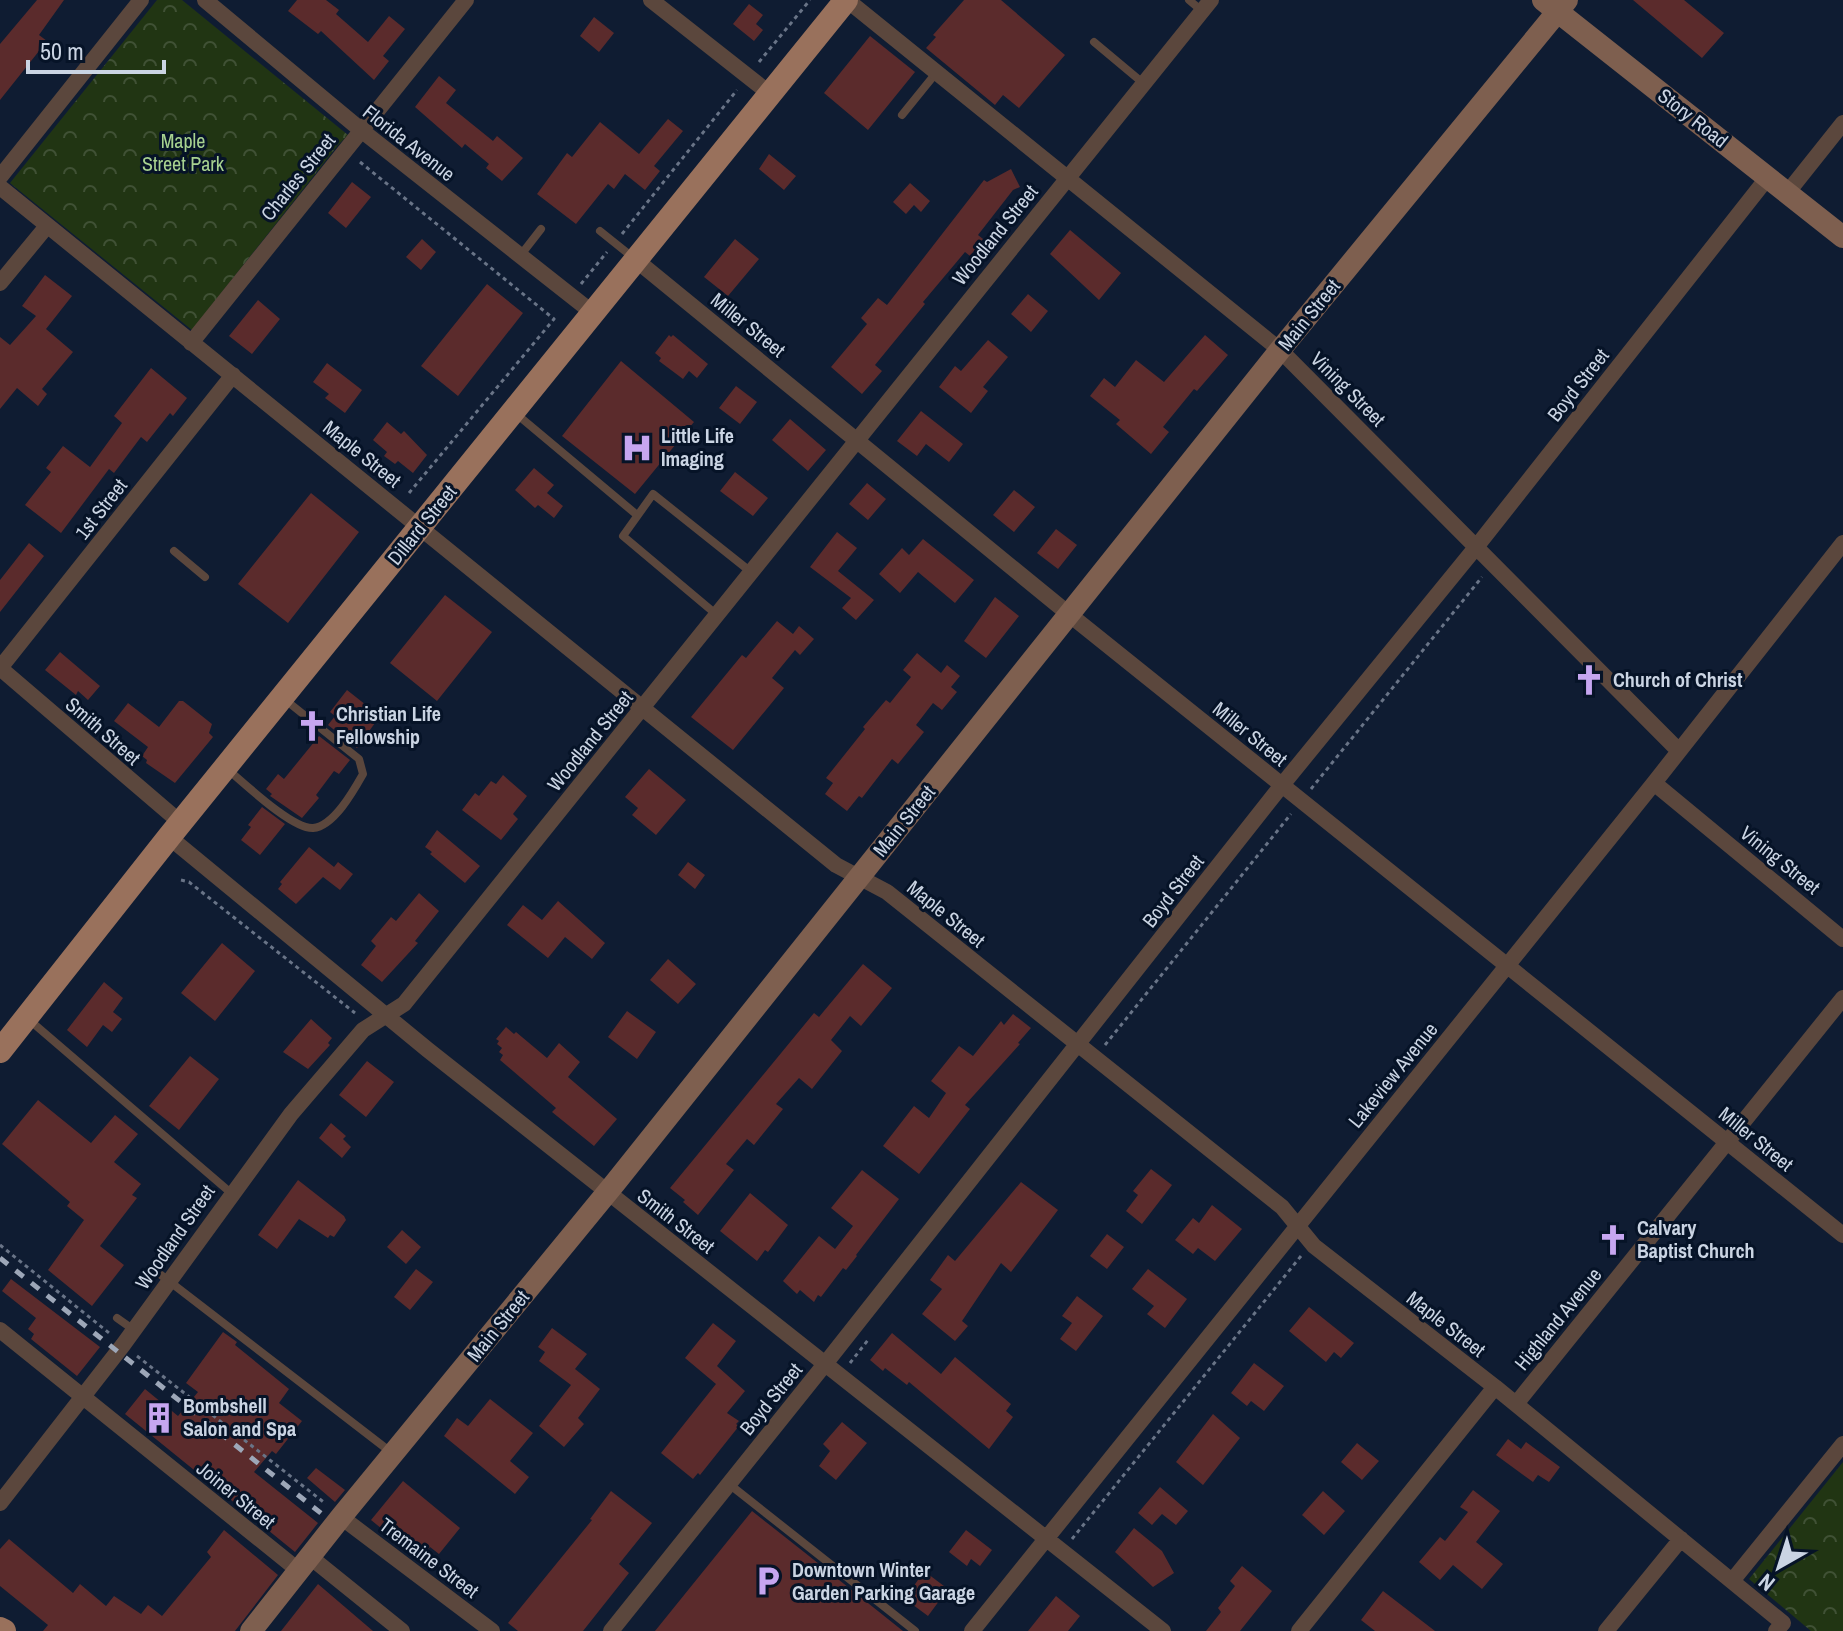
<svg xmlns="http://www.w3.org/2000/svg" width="1843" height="1631" viewBox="0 0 1843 1631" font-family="'Archivo Narrow',sans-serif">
	<defs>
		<pattern id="park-crowns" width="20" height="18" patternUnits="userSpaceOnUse" patternTransform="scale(2)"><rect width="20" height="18" fill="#213513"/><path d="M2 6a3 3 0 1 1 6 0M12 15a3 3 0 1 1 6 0" fill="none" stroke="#405135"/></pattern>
	</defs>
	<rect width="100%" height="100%" fill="#0f1c32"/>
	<!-- park -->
	<path fill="url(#park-crowns)" d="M157,0h25l166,135 -10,10 -146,185 -182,-147z
		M1843,1462v169h-32l-62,-52z"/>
	<!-- building -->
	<path fill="#5b2b2c" d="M37,0h27l-25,35 8,6 -47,59v-56z
		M297,0h29l13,10 -3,4 32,28 21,-26 16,13 -22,27 6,5 -15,19 -53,-49 -3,3 -30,-23z
		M964,0h37l64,55 -46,53 -16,-13 -8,10 -69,-57 10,-11 -3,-2z
		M1633,0h51l40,33 -22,25z
		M749,4l14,11 -7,9 7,6 -9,11 -21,-17z
		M594,17l20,16 -15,19 -19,-16z
		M870,36l45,36 -47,58 -44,-37z
		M439,76l17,14 -10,13 47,38 4,-5 26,22 -21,23 -16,-13 3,-4 -24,-20 -3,4 -47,-41z
		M668,119l15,12 -29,35 6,5 -15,19 -20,-16 -11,15 -6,-5 -32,40 -39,-30 30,-41 5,4 28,-35 39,32z
		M769,154l27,22 -12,14 -25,-21z
		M1011,169l9,18 -7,3 -35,45 5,4 -13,17 -5,-4 -42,50 2,2 -50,61 7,6 -20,23 -31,-27 36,-43 -6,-6 17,-20 9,7 97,-125 3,2z
		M352,182l19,15 -25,31 -18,-15z
		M910,183l20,18 -9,11 -7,-7 -8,9 -13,-12z
		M1070,230l51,43 -22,27 -49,-46z
		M422,239l14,13 -15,18 -15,-13z
		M735,239l24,20 -31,37 -24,-19z
		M45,275l27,21 -26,33 27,23 -31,37 5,5 -9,12 -21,-18 -17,21v-72l10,8 26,-29 -14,-10z
		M487,284l36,29 -65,83 -37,-30z
		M1028,294l20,17 -17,21 -20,-18z
		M258,300l22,19 -28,35 -23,-18z
		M669,335l2,2 2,-2 35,29 -11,14 -8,-7 -6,8 -24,-18 2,-3 -6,-5z
		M1205,335l23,20 -31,36 -3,-2 -31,38 6,5 -18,22 -35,-30 4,-4 -30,-24 14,-18 11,9 21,-27 28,22z
		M988,340l20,17 -25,30 5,4 -17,22 -32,-26 16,-21 6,5z
		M621,361l73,61 -59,72 -73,-58z
		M327,363l35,27 -17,23 -20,-15 4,-4 -16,-12z
		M151,368l36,30 -14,18 -3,-3 -23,29 -6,-5 -27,36 -5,-4 -48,64 -36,-28 26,-33 -5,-4 17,-22 27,21 32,-44 -8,-7z
		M736,386l21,16 -17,22 -21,-16z
		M921,411l42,33 -14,18 -23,-18 -9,12 -20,-15z
		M790,419l36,31 -18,21 -36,-31z
		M387,422l14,12 3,-3 23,24 -14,18 -15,-12 -3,3 -11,-8 3,-4 -14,-12z
		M534,468l20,17 -7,8 16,13 -9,12 -16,-13 -3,3 -20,-18z
		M735,472l33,26 -15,18 -33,-25z
		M867,483l19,16 -18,21 -19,-16z
		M1014,490l21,17 -21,25 -21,-17z
		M311,493l48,39 -71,91 -50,-39z
		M1056,529l21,16 -19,24 -21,-16z
		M837,532l20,16 -19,23 36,29 -18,20 -14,-12 9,-10 -41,-31z
		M923,539l51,41 -19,23 -37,-31 -18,21 -21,-19 23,-26 7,7z
		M29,543l15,13 -44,56v-32z
		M445,595l47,37 -55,69 -47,-38z
		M995,597l24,19 -33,42 -22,-17z
		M777,621l16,13 6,-8 15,13 -14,16 -5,-5 -23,28 12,10 -51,62 -42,-33 51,-62 4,3z
		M60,652l40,34 -12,14 -10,-9 -2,4 -31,-25z
		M917,653l24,20 6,-8 13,11 -9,11 6,5 -15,18 -9,-7 -17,22 8,7 -26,32 -6,-5 -30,39 -3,-2 -12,15 -22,-17 8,-11 -7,-5 39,-49 -2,-2 23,-27 4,3 21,-26 -8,-7z
		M347,690l33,26 -23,32 -29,-23 7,-9 -5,-4z
		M179,701h4l29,23 -3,9 4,4 -38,46 -29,-20 1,-3 -5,-4 6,-9 -34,-26 14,-18 31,24z
		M319,736l31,24 -11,14 -5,-3 -18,24 3,3 -17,20 -29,-20 -3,-2 2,-2 -6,-5 12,-15 6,5z
		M649,769l37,31 -30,35 -24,-20 6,-7 -13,-11z
		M503,775l24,21 -14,18 5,5 -17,21 -39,-30 13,-17 4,3 12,-15 5,3z
		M262,807l23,17 -25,31 -19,-15 10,-13 -3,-2z
		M437,830l43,36 -15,17 -35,-29 2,-2 -7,-5z
		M309,847l25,20 4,-5 15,12 -13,16 -17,-13 -27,27 -18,-15 4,-5 -2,-2z
		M688,862l17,13 -10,14 -17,-14z
		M419,893l20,18 -24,30 3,2 -36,39 -21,-17 15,-19 -5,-5 20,-24 5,4z
		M558,901l47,42 -13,16 -27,-22 -17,21 -41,-33 16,-20 19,15z
		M222,943l33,28 -40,50 -34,-28z
		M668,959l28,25 -18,20 -28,-24z
		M863,964l29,24 -31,38 -11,-10 -19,24 11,11 -30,38 -13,-11 -23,26 7,5 -29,36 -7,-6 -21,25 8,6 -36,45 -15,-13 2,-2 -15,-12 144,-175 5,4z
		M104,982l19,16 -10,14 9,7 -10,13 -9,-7 -16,22 -20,-17z
		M627,1011l29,21 -19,27 -29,-22z
		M1013,1014l18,14 -13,15 2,1 -55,61 5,4 -51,65 -36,-28 31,-40 15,12 17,-25 -15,-12 28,-35 14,10 28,-35 3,4z
		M311,1019l21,19 -4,5 2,2 -22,24 -25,-17z
		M506,1027l8,7 2,-2 31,26 12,-15 21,19 -12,15 49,42 -23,27 -42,-34 4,-4 -56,-48 3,-5 -4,-3 3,-4 -5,-4 2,-3 -3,-2z
		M190,1056l29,23 -40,51 -30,-24z
		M367,1061l27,21 -28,35 -27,-22z
		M38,1100l53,43 24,-28 23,19 -24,28 27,22 -9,11 5,3 -37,48 24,19 -32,41 -44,-36 36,-50 -17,-14 3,-4 -68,-58z
		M331,1123l15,13 -3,3 8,8 -9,11 -23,-20z
		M1151,1169l21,16 -30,39 -16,-13 12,-16 -5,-4z
		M862,1170l37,29 -43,56 1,1 -11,14 -3,-2 -22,29 -3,-2 -4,7 -14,-12 -3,4 -14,-13 36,-45 16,13 18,-23 -22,-18z
		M298,1180l46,36 2,4 -12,17 -4,-2 -2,3 -29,-19 -22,30 -19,-14z
		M1021,1182l37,28 -47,62 -10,-9 -39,58 6,5 -13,15 -33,-27 20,-25 -12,-9 18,-25 7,6z
		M750,1193l38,32 -20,27 -3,-2 -8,11 -37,-30z
		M1212,1205l30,24 -27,32 -17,-13 -5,6 -18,-14 18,-22 6,5z
		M402,1230l19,17 -15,17 -19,-17z
		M1107,1234l17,13 -17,22 -17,-13z
		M416,1269l17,13 -23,28 -16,-13z
		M1148,1269l39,30 -22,29 -18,-14 7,-8 -22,-17z
		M11,1279l89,68 -23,29 -46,-37 3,-5 -6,-5 8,-11 -34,-27z
		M1077,1296l26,20 -27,35 -16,-12 12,-16 -10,-7z
		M1309,1307l45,36 -13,15 -7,-6 -8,10 -37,-31z
		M713,1323l23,18 -19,25 28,25 -18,22 12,8 -3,3 3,2 -39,49 -2,-2 -5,6 -32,-26 55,-69 -31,-26z
		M552,1328l35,26 -12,15 25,20 -22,29 6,6 -20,23 -25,-21 32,-41 -32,-24 6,-9 -7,-5z
		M223,1332l14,10 -2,3 54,44 -10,14 23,18 -26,33 -4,-3 -18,21 64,51 -23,29 -170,-138 20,-25 33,27 20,-24 -12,-9z
		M892,1333l49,41 14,-17 56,47 -5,7 7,6 -24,32 -80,-67 -2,3 -22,-17 -2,3 -13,-11z
		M1254,1363l30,23 -20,25 -13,-10 -4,5 -16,-13z
		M490,1399l43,34 -23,28 19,16 -14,17 -71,-58 13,-18 11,8z
		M1213,1414l27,24 -37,47 -27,-23z
		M842,1422l25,21 -31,37 -17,-14 11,-15 -7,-7z
		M1508,1439l13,10 5,-7 34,25 -11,15 -11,-7 -5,7 -37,-27z
		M1357,1443l22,18 -17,19 -21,-18z
		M316,1468l29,22 -10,12 -28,-24z
		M403,1481l57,47 -21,26 -9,-7 -10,13 -49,-40z
		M1160,1487l28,24 -12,14 -14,-11 -10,11 -14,-12z
		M1473,1490l27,21 -24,31 27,22 -21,25 -29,-24 -13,15 -21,-18 21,-25 5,4 23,-29 -8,-5z
		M611,1491l41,32 -33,41 10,9 -46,58h-65l-10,-8 84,-103 -2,-1z
		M1323,1491l22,20 -21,24 -22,-20z
		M752,1511l52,41 99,79h-248z
		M1134,1528l28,23 12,22 -21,14 -38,-35z
		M224,1530l54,45 -43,56h-192l5,-6 -48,-39v-37l9,-10 64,54 7,-9 26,22 8,-10 27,18 7,-9 14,11 49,-59 -4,-5z
		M966,1530l26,20 -12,16 -9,-7 -4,7 -18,-14z
		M1242,1566l30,25 -32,40h-34l15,-19 -3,-4 17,-22 -5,-5z
		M924,1571l24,18 -20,27 -23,-17z
		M318,1584l55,47h-92z
		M1383,1591l52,40h-60l-14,-11z
		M1056,1596l24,20 -12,15h-40z"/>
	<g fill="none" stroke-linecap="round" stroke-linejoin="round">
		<!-- path -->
		<path stroke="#697487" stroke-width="3" stroke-dasharray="4 4" stroke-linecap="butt" d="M759,62l51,-62
			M360,162l194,157 -145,174
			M622,234l115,-144
			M581,284l26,-32
			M1311,789l171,-212
			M181,880l8,2 166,131
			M1105,1045l186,-231
			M0,1245l109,88
			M137,1356l189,148
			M850,1363l18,-23
			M1072,1539l229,-283"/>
		<!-- lane -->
		<path stroke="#5b473d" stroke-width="8" d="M1189,0l13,11
			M1094,42l49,41
			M902,115l34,-42
			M600,231l35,28
			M520,256l21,-27
			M514,412l123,103
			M174,551l31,26
			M717,615l-94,-79 30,-42 98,78
			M226,768c18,15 66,61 87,60 21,-2 41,-38 50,-54l-4,-15 -76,-61
			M27,1018l204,175
			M152,1268l240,185
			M117,1318l17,12
			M729,1484l186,147"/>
		<!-- street -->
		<path stroke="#5b473d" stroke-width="16" d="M205,0l156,130 232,183
			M651,0l118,93
			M847,0l433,350 398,400
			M0,177l141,-177
			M0,187l836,678 51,27 395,315 32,39 181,141 288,236 -7,8
			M1788,192l55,-69
			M636,260l434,355 773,620
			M0,283l47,-57
			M191,343l275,-343
			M0,668l233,-293
			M0,668l181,155
			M1654,783l189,156
			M169,837l259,213 735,581
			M0,1330l298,240
			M1516,1404l327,-406
			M0,1503l123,-158 168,-231 72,-84 41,-26 807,-1004
			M341,1517l151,114
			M309,1556l93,75
			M1732,1581l111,-137
			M611,1631l214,-267 457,-579 195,-239 291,-369
			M972,1631l682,-848 189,-240
			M1299,1631l196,-244
			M1606,1631l75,-92"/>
		<!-- secondary -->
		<path stroke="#7e5f4f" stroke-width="22" d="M1543,0l300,237
			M251,1631l90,-114 274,-334 665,-833 287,-350"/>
		<!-- primary -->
		<path stroke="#99715c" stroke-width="24" d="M0,1051l169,-214 677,-837
			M0,1629l4,2"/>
		<!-- rail -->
		<path stroke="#9da7b8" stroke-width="5" stroke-dasharray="10 10" stroke-linecap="butt" d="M0,1258l327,260"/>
	</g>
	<!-- icons -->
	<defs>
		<symbol id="hospital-bare" viewBox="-9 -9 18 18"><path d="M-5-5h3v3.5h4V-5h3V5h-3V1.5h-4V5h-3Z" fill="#c6a6f0" stroke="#061327" stroke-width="2.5" paint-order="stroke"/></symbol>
		<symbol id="church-bare" viewBox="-9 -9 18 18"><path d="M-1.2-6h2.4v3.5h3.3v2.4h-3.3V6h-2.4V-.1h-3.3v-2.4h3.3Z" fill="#c6a6f0" stroke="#061327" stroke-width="2.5" paint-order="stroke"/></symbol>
		<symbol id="building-bare" viewBox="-9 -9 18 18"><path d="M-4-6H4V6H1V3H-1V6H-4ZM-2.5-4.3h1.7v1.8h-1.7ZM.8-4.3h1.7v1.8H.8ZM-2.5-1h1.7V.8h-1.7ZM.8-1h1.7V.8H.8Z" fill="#c6a6f0" stroke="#061327" stroke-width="2.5" paint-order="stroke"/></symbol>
		<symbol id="parking-bare" viewBox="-9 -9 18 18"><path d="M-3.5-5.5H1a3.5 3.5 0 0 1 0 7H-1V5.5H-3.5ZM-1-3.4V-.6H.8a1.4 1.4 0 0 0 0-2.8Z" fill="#c6a6f0" stroke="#061327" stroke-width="2.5" paint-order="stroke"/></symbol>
	</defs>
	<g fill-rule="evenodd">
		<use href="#hospital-bare" x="615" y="426" width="44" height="44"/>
		<use href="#church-bare" x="1567" y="658" width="44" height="44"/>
		<use href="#church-bare" x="290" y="704" width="44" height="44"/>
		<use href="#church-bare" x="1591" y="1218" width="44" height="44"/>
		<use href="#building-bare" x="137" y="1396" width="44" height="44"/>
		<use href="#parking-bare" x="746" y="1559" width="44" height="44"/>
	</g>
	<g text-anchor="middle" stroke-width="6" stroke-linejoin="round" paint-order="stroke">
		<!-- street labels -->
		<g font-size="20" fill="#cad4e3" stroke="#061327">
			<text transform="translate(1693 118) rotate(38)" y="7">Story Road</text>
			<text transform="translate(409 143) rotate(38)" y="7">Florida Avenue</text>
			<text transform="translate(298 177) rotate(-51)" y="7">Charles Street</text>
			<text transform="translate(995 235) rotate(-51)" y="7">Woodland Street</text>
			<text transform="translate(1309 315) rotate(-51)" y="7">Main Street</text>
			<text transform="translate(748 325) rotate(39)" y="7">Miller Street</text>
			<text transform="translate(1578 385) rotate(-52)" y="7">Boyd Street</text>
			<text transform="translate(1348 389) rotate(45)" y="7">Vining Street</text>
			<text transform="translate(362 454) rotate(39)" y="7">Maple Street</text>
			<text transform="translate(101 509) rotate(-52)" y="7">1st Street</text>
			<text transform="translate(422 525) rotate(-51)" y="7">Dillard Street</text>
			<text transform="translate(103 731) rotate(41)" y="7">Smith Street</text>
			<text transform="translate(1250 734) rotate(39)" y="7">Miller Street</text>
			<text transform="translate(590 741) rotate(-51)" y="7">Woodland Street</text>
			<text transform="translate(904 821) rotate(-51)" y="7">Main Street</text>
			<text transform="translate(1780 860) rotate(39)" y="7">Vining Street</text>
			<text transform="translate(1173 891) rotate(-52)" y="7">Boyd Street</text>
			<text transform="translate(946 914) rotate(39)" y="7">Maple Street</text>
			<text transform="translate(1393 1075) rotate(-51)" y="7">Lakeview Avenue</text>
			<text transform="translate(1756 1139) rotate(39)" y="7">Miller Street</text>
			<text transform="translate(676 1221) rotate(38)" y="7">Smith Street</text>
			<text transform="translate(175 1237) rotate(-55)" y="7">Woodland Street</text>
			<text transform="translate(1558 1319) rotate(-51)" y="7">Highland Avenue</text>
			<text transform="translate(1446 1324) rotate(38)" y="7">Maple Street</text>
			<text transform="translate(498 1326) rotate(-51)" y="7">Main Street</text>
			<text transform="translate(771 1399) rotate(-51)" y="7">Boyd Street</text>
			<text transform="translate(236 1495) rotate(39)" y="7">Joiner Street</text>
			<text transform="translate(429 1558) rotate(37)" y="7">Tremaine Street</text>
		</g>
		<!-- park labels -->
		<g font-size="20" fill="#a8d290" stroke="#061327">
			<text x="183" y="148">Maple<tspan x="183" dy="23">Street Park</tspan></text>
		</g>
		<!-- poi labels -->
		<g font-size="20" font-weight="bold" fill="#cad4e3" stroke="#061327" text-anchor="start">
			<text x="661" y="443">Little Life<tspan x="661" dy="23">Imaging</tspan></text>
			<text x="1613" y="687">Church of Christ</text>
			<text x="336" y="721">Christian Life<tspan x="336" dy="23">Fellowship</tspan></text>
			<text x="1637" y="1235">Calvary<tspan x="1637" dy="23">Baptist Church</tspan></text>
			<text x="183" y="1413">Bombshell<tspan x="183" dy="23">Salon and Spa</tspan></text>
			<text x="792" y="1577">Downtown Winter<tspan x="792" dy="23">Garden Parking Garage</tspan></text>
		</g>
	</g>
	<!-- north arrow -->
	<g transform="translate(1779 1567) rotate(219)" stroke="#061327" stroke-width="6" paint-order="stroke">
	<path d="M0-6L14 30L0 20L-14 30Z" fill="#cad4e3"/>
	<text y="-12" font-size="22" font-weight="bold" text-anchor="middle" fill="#cad4e3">N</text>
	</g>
	<!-- scale -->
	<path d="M28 60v12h136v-12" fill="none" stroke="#cad4e3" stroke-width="4"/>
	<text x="40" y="60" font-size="24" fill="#cad4e3" stroke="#061327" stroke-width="6" paint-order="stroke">50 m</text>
</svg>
